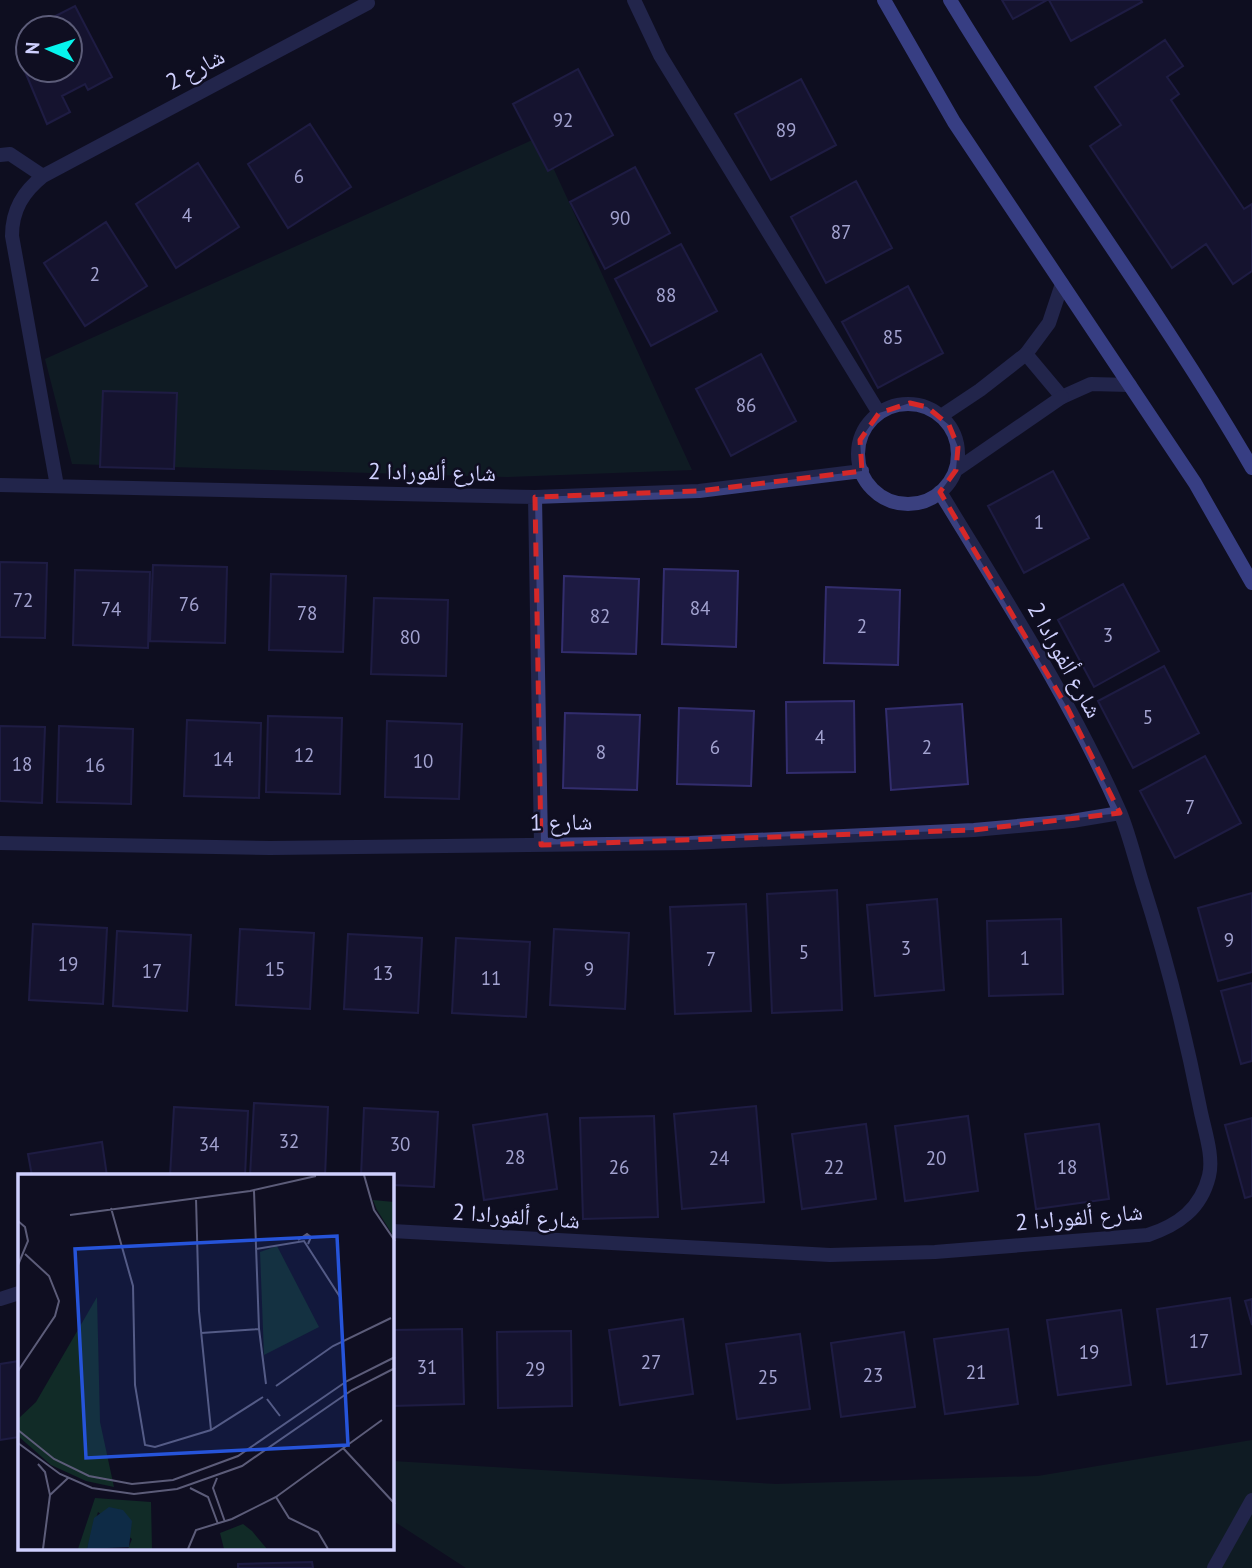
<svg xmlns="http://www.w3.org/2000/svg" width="1252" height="1568" viewBox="0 0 1252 1568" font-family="'PT Sans','Noto Naskh Arabic',sans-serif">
	<rect width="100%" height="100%" fill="#0f0e21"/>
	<!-- green -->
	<path fill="#112b27" d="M539,137l153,333 -185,7 -435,-13 -27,-105z
		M1252,1440v128h-786l-74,-48v-59l384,23 262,-8z"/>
	<!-- building -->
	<path fill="#1d1a42" stroke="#322d6d" stroke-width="2" d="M1002,0h45l-34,19z
		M1049,0h92l1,2 -71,39z
		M75,6l37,71 -24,13 -3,-6 -23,12 8,16 -23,12 -23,-55 3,-2 -9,-17 8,-3 -7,-12 9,-5v40h42v-42h-38z
		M1165,40l18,26 -16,11 12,17 -8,6 73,109 8,-5v67l-19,13 -27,-40 -34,24 -82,-122 31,-21 -26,-38z
		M578,69l35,66 -65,36 -35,-67z
		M801,79l35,66 -65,35 -36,-66z
		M310,124l41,63 -63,41 -40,-64z
		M198,163l41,64 -63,41 -40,-64z
		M635,167l35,66 -65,36 -35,-67z
		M856,181l36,67 -66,35 -35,-66z
		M106,222l41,64 -62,40 -41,-63z
		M681,244l36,67 -66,35 -36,-67z
		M908,286l35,67 -65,35 -36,-66z
		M761,354l35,67 -65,35 -35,-67z
		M103,391l74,2 -3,76 -74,-2z
		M1053,471l36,67 -65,35 -36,-67z
		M0,562l47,1 -2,75 -45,-1z
		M153,565l74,2 -2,76 -75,-2z
		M664,569l74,2 -2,76 -74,-3z
		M75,570l75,2 -2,76 -75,-3z
		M271,574l75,2 -3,76 -74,-2z
		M564,576l75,3 -3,75 -74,-2z
		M1123,584l36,67 -65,36 -36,-67z
		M826,587l74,3 -2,75 -74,-2z
		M374,598l74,2 -2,76 -75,-2z
		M1164,666l35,67 -66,35 -35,-67z
		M854,701l1,71 -68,1 -1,-71z
		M962,704l6,80 -77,6 -5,-81z
		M679,708l75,3 -3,75 -74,-2z
		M565,713l75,2 -3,75 -74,-2z
		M268,716l74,2 -2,76 -74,-2z
		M187,720l74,3 -2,75 -75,-2z
		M387,721l75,3 -3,75 -74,-2z
		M0,726l45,1 -3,76 -42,-2z
		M59,726l74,3 -2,75 -74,-2z
		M1205,756l36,67 -66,35 -35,-67z
		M837,890l5,120 -70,3 -5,-119z
		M1252,893v79l-34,9 -20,-73z
		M937,899l7,91 -69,6 -8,-91z
		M746,904l5,107 -76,3 -5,-107z
		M1061,919l2,75 -74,2 -2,-75z
		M33,924l74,4 -4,76 -74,-4z
		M240,929l74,4 -4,76 -74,-4z
		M554,929l75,4 -4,76 -75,-4z
		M117,931l74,4 -4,76 -74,-5z
		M348,934l74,4 -4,75 -74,-4z
		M456,938l74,4 -4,75 -74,-4z
		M1252,983v78l-11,3 -20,-73z
		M254,1103l74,4 -3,69h-75z
		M756,1106l8,96 -82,7 -8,-95z
		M174,1107l74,4 -3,65h-75z
		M364,1108l74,4 -4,75 -42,-2v-9h-31z
		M547,1114l10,75 -73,11 -11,-75z
		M654,1116l4,101 -75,2 -3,-101z
		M968,1116l10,75 -73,10 -10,-75z
		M1252,1118v78l-7,2 -20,-73z
		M866,1124l10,75 -74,10 -10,-75z
		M1099,1124l10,75 -73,10 -11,-75z
		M102,1142l5,34h-75l-4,-22z
		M1230,1298l11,76 -74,10 -10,-75z
		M1252,1299v26l-7,-24z
		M1121,1310l10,75 -73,10 -11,-75z
		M683,1319l10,75 -73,11 -11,-75z
		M462,1329l2,75 -72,2v-76z
		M1008,1329l10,75 -73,10 -11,-75z
		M571,1331l1,75 -74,2 -1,-76z
		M904,1332l11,75 -74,10 -10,-74z
		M800,1334l10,75 -73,10 -11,-75z
		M19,1361v76l-19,3v-76z
		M312,1562l1,6h-75v-4z"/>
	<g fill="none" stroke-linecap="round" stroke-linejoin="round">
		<!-- lane -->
		<path stroke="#3a407f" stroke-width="14" d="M1062,284l-13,39 -23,31 36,43 29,-13 39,1
			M1214,1568l38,-68"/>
		<!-- street -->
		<path stroke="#3a407f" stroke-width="14" d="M634,0l26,55 219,358
			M0,155l10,-1 33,22
			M858 454a50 50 0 1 1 100 0a50 50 0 1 1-100 0Z
			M941,416l39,-26 46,-36
			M956,470l106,-73
			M0,485l535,12 164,-6 163,-20
			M57,486l-45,-250c0,-26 11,-44 31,-60l325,-173
			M535,497l6,348
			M0,843l270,5 420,-5 284,-13 98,-9 48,-8
			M392,1231l438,24 105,-3 213,-17c30,-10 53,-26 61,-59 5,-20 -5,-47 -9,-68 -15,-76 -34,-151 -58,-226 -7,-23 -13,-48 -22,-70 -49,-112 -117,-216 -180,-320
			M0,1299l19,-6"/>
		<!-- secondary -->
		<path stroke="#6978fb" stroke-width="14" d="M884,0l70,122 241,361 57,100
			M950,0c96,159 209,307 302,468"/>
	</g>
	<!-- marked area -->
	<path d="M0 0H1252V1568H0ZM910,403l17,4 22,18 9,22 -2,23 -16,22 128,217 52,104 -146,17 -433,15 -6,-348 164,-6 163,-20 -2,-31 19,-27z" fill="#0f0e21" fill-opacity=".55" fill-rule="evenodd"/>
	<path fill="none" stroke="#d62828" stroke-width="5" stroke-dasharray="14 9" stroke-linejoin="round" d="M910,403l17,4 22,18 9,22 -2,23 -16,22 128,217 52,104 -146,17 -433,15 -6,-348 164,-6 163,-20 -2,-31 19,-27z"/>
	<g text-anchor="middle" stroke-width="5" stroke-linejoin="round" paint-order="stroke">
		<!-- number labels -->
		<g font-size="19" fill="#a2a2cf">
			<text x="563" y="127">92</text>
			<text x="786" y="137">89</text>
			<text x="299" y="183">6</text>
			<text x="187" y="222">4</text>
			<text x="620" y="225">90</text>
			<text x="841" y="239">87</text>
			<text x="95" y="281">2</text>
			<text x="666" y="302">88</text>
			<text x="893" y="344">85</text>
			<text x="746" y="412">86</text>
			<text x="1039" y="529">1</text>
			<text x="23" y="607">72</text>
			<text x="189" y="611">76</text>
			<text x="700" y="615">84</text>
			<text x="111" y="616">74</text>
			<text x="307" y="620">78</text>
			<text x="600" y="623">82</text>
			<text x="862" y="633">2</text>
			<text x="1108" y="642">3</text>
			<text x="410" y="644">80</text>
			<text x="1148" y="724">5</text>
			<text x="820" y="744">4</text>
			<text x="715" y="754">6</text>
			<text x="927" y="754">2</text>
			<text x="601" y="759">8</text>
			<text x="304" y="762">12</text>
			<text x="223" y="766">14</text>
			<text x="423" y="768">10</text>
			<text x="22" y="771">18</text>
			<text x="95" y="772">16</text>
			<text x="1190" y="814">7</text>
			<text x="1229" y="947">9</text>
			<text x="906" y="955">3</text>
			<text x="804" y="959">5</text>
			<text x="1025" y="965">1</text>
			<text x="711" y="966">7</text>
			<text x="68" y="971">19</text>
			<text x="275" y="976">15</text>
			<text x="589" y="976">9</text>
			<text x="152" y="978">17</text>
			<text x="383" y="980">13</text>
			<text x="491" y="985">11</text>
			<text x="289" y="1148">32</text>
			<text x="209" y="1151">34</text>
			<text x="400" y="1151">30</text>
			<text x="515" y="1164">28</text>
			<text x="719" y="1165">24</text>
			<text x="936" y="1165">20</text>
			<text x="619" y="1174">26</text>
			<text x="834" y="1174">22</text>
			<text x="1067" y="1174">18</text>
			<text x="1199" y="1348">17</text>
			<text x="1089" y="1359">19</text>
			<text x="651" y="1369">27</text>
			<text x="427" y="1374">31</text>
			<text x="535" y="1376">29</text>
			<text x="976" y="1379">21</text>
			<text x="873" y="1382">23</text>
			<text x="768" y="1384">25</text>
		</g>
		<!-- street labels -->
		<g font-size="23" fill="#cfd0fe" stroke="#0f0e21">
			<text transform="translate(195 69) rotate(-28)" y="8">شارع 2</text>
			<text transform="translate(432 472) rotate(1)" y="8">شارع ألفورادا 2</text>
			<text transform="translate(1065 660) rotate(61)" y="8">شارع ألفورادا 2</text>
			<text transform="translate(561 822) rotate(-1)" y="8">شارع 1</text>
			<text transform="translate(516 1216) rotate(4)" y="8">شارع ألفورادا 2</text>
			<text transform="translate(1079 1217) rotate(-5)" y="8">شارع ألفورادا 2</text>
		</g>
	</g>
	<!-- overview -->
	<g transform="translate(18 1174)">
		<rect width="376" height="376" fill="#0f0e21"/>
		<path d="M355,26l21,2v35l-17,-27zM259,72l42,81 -55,28 -4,-103zM79,123l3,125 14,65 -28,-6 -35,-16 -33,-29v-17l18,-17zM77,324l56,4 1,47h-24l4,-10 -34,-27 -11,37h-9zM225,350l9,7 15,18h-43l-4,-16z" fill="#112b27"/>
		<path d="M91,333l14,3 9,11 -3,26 -42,2 7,-31z" fill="#0e2b46"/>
		<path fill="none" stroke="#5c5c79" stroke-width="2" d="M346,1l10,35 21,31M236,17l5,138 7,55M178,24l3,113 12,119M93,34l22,78 2,99 10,60 10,2 56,-17 52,-33M52,41l180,-24 66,-15M0,47l7,6 3,14 -10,24M280,66l9,-6 4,3 -3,7M238,75l48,-8 36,56M183,159l58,-4M0,197l37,-55 4,-15 -10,-25 -24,-22M258,212l57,-40 58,-28M249,225l13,17M0,256l36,29 35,17 43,8 41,-4 65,-24 109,-75 48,-24M0,269l42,31 32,14 42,6 43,-5 65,-23 110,-76 43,-22M325,274l52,56M20,290l7,8 5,23 -7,54M199,304l-4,10 12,34M172,314l18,9 10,27M32,321l18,-17M258,323l13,21 29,14 10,17M170,375l8,-19 36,-11 44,-22 106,-77"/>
		<path fill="#2654da" fill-opacity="0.15" stroke="#2654da" stroke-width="3.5" d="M319,62l11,209 -262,13 -11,-209z"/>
		<rect width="376" height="376" fill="none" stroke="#cfd0fe" stroke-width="3.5"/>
	</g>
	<!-- north arrow -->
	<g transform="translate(49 49) rotate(273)"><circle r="33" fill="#0f0e21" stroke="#5c5c79" stroke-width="2"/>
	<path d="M0-5L12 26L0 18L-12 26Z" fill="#06f4ed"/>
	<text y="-10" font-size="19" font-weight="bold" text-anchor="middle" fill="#cfd0fe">N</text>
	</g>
</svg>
